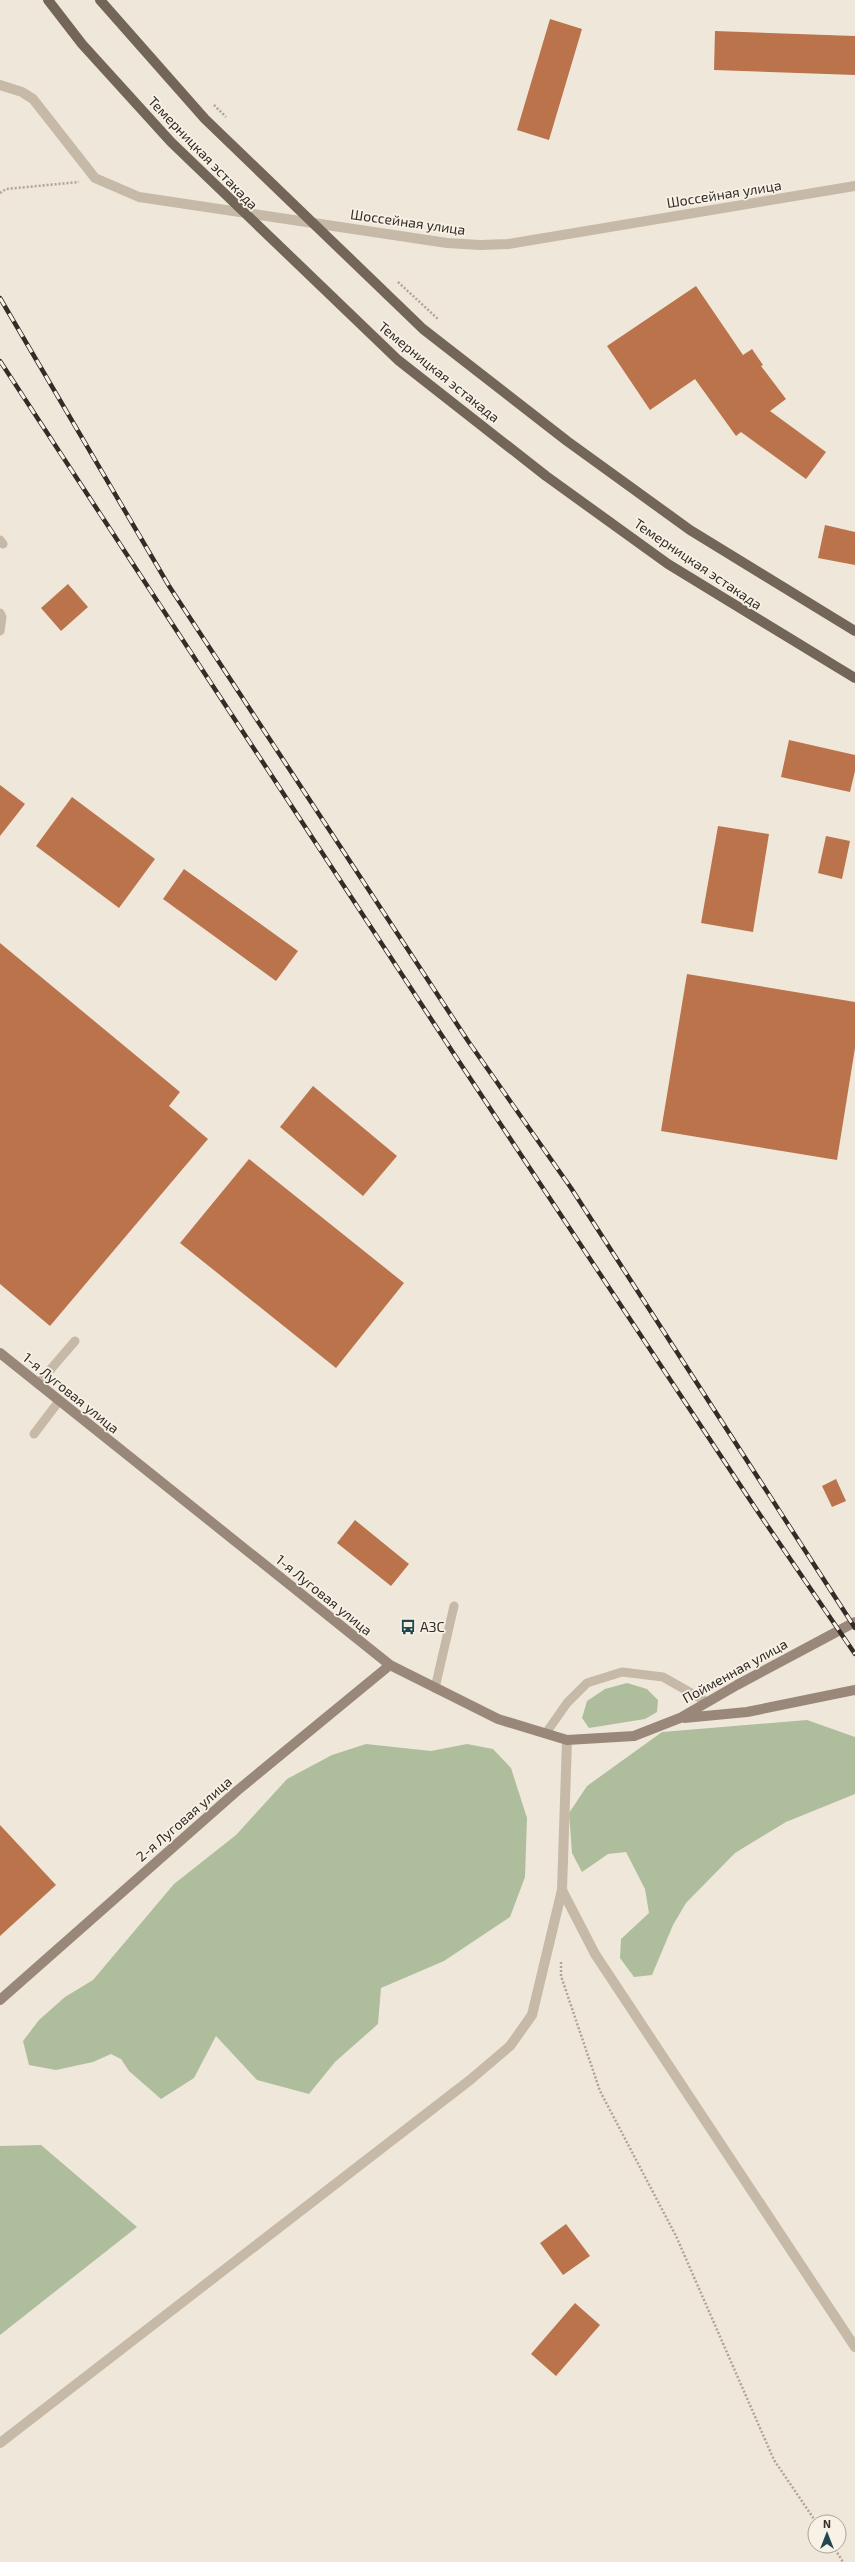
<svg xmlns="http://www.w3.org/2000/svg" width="855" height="2562" viewBox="0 0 855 2562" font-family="'Exo 2',sans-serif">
	<rect width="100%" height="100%" fill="#efe8da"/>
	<!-- green -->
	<path fill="#aebd9c" d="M627,1683l20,6 11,11 -1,12 -12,7 -56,9 -7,-10 5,-17 18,-12z
		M807,1720l48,17v57l-69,28 -51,31 -49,50 -13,22 -21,50 -18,2 -14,-19 1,-19 28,-26 -4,-24 -19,-37 -18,2 -26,18 -10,-19 -3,-40 18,-27 75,-54z
		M366,1744l65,7 36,-7 26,5 18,19 16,50 -2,59 -15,40 -66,44 -63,27 -3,36 -43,38 -26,32 -52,-14 -41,-44 -22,42 -33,21 -32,-28 -8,-12 -10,-5 -18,8 -37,8 -27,-5 -6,-24 16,-21 26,-23 28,-17 81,-96 62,-49 51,-56 45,-24z
		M41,2145l96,82 -137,108v-189z"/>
	<!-- building -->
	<path fill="#bb734c" d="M550,19l32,10 -33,111 -32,-10z
		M715,31l140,5v39l-141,-5z
		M696,286l47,69 9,-6 11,16 -2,1 25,33 -16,12 56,41 -20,27 -65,-47 -5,4 -41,-57 -45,31 -43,-64z
		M825,525l30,7v33l-37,-7z
		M68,584l20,23 -27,24 -20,-23z
		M789,740l66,15v16l-5,21 -69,-15z
		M0,785l25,19 -25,32z
		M72,797l83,62 -36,49 -83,-62z
		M718,826l51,8 -16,98 -52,-9z
		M826,836l24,5 -8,38 -24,-6z
		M184,869l114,82 -22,30 -113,-82z
		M0,943l180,149 -11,14 39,33 -158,187 -50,-42z
		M687,974l168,28v46l-18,112 -176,-29z
		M313,1086l84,70 -34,40 -83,-69z
		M249,1159l155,124 -68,85 -156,-125z
		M836,1479l10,22 -14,6 -10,-21z
		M355,1520l54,44 -18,22 -54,-43z
		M0,1825l56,60 -56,51z
		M566,2224l24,32 -27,19 -23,-32z
		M575,2303l25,22 -44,51 -25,-22z"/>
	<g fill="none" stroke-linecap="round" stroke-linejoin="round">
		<!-- path -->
		<path stroke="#b2a392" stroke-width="2.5" stroke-dasharray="2 2" stroke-linecap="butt" d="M0,193l6,-4 73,-7
			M561,1962v14l39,115 76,145 98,224 42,62
			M833,2546l10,16"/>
		<!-- lane -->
		<path stroke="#c6b9a8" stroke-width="9" d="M0,540l3,4
			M0,613l2,4 -2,14
			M38,1384l37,-43
			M34,1434l25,-33
			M435,1688l19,-82
			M546,1733l21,-30 20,-20 35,-11 41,5 44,25"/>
		<!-- street -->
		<path stroke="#c6b9a8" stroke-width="10" d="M0,85l22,7 11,7 62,79 44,19 308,46 33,2 28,-1 347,-58
			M567,1740l-5,150 33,64 260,393
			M0,2443l470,-363 40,-34 22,-31 30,-125"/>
		<!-- secondary -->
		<path stroke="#998879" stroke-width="10" d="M0,1353l390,312 108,54 69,21 67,-4 46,-18 57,-33 118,-63
			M684,1718l63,-6 108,-22
			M0,2000l238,-210 152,-125"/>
		<defs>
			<path id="rail" d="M0,298l169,288 299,455 103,147 284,440
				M0,361l452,690 302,455 101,148"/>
		</defs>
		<!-- rail casing -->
		<use href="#rail" stroke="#332c27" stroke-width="4.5"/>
		<!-- rail -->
		<use href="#rail" stroke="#f7f1e6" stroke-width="3" stroke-dasharray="9" stroke-linecap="butt"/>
		<!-- path-bridge -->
		<path stroke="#b2a392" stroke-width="2.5" stroke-dasharray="2 2" stroke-linecap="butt" d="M214,105l12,12
			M398,282l41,38"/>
		<!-- primary-bridge -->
		<path stroke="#746559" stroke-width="10" d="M48,0l34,44 89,98 227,218 148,116 122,88 187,114
			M100,0l105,119 218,210 144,112 123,89 165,101"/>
	</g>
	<!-- icons -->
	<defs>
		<symbol id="bus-bare" viewBox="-9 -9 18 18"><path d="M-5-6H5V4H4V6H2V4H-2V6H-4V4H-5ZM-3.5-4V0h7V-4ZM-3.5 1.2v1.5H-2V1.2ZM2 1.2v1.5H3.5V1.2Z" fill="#214851" stroke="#f7f1e6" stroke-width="2.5" paint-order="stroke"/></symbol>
	</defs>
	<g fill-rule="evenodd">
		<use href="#bus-bare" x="397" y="1616" width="22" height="22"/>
	</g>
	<g text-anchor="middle" stroke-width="3.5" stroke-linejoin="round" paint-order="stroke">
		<!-- street labels -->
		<g font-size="14" fill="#332c27" stroke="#f7f1e6">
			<text transform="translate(203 153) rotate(46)" y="5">Темерницкая эстакада</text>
			<text transform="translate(724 194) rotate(-9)" y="5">Шоссейная улица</text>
			<text transform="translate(408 222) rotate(8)" y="5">Шоссейная улица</text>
			<text transform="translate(439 372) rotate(39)" y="5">Темерницкая эстакада</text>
			<text transform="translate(698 564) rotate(34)" y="5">Темерницкая эстакада</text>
			<text transform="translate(71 1393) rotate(39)" y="5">1-я Луговая улица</text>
			<text transform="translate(324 1595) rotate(39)" y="5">1-я Луговая улица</text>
			<text transform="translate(735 1671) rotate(-29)" y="5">Пойменная улица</text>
			<text transform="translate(184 1819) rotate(-41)" y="5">2-я Луговая улица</text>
		</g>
		<!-- poi labels -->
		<g font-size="14" fill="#332c27" stroke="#f7f1e6" text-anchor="start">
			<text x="420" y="1632">АЗС</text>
		</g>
	</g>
	<!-- north arrow -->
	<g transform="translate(827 2534)"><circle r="19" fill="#f7f1e6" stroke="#a9a29a"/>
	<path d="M0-3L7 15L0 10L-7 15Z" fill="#214851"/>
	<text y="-6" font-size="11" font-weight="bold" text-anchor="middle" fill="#332c27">N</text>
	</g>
</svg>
